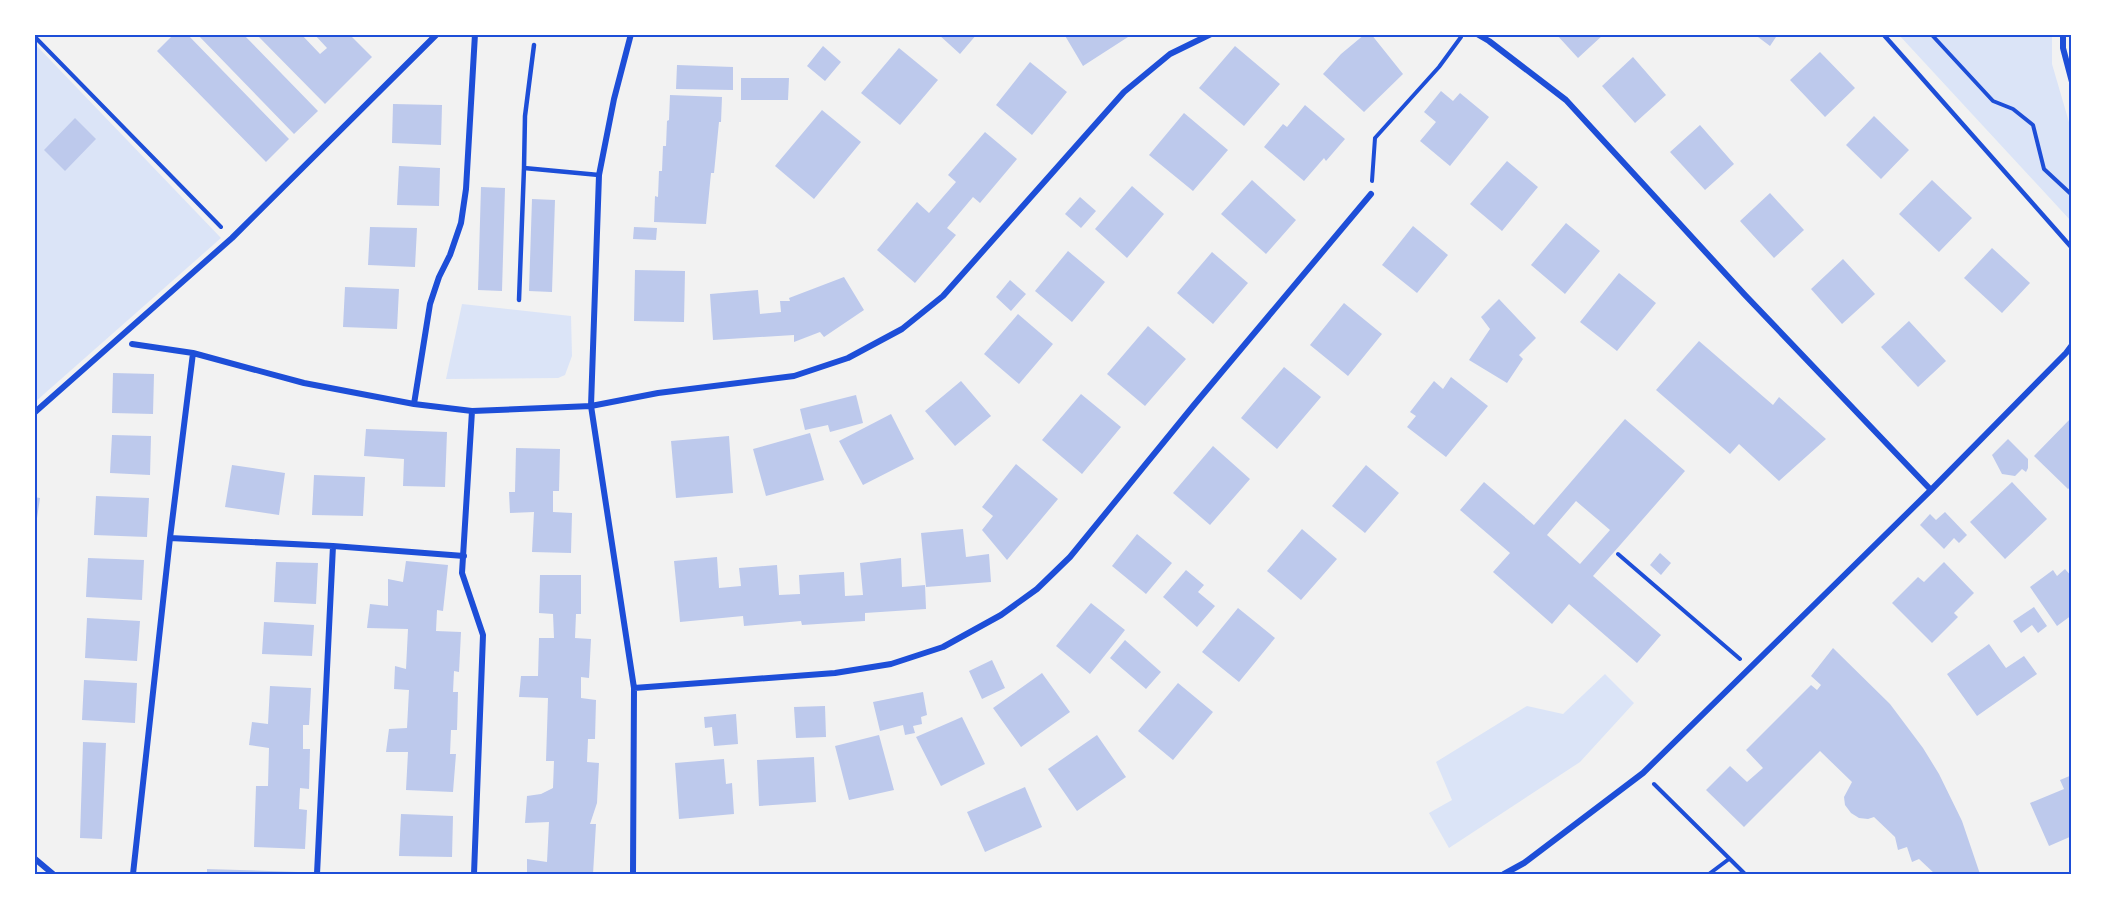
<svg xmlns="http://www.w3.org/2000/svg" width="2106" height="909" viewBox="0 0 2106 909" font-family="'Work Sans',sans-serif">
	<rect width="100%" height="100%" fill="#f2f2f2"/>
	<!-- green -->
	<path fill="#dbe4f7" d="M1899,35h153v29l19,65v92z
		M34,43l187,195 -186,164h-1z
		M462,304l109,12 1,40 -7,19 -7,3 -112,1z
		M1605,674l29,29 -54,59 -131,86 -20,-35 23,-13 -16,-38 91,-56 36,8z"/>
	<!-- building -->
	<path fill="#bdc9ec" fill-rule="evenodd" d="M174,34h13l102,105 -23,23 -109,-111z
		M197,34h46l75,77 -24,23z
		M256,34h45l19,20 7,-6 -13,-14h35l23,23 -47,47z
		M938,34h39l-17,20z
		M1064,34h62l2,3 -45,29z
		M1365,34h6l32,40 -39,38 -41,-38 18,-20z
		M1556,34h48l-26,24z
		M1754,34h24l-8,12z
		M823,46l18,16 -16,19 -18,-15z
		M1235,46l45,38 -36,42 -45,-38z
		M899,48l39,32 -38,45 -39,-32z
		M1820,52l35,36 -30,29 -35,-37z
		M1633,57l33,38 -31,28 -33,-37z
		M1030,62l37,30 -35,43 -36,-30z
		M677,65l56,2v23l-57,-1z
		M741,78h48l-1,22h-47z
		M1441,91l12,10 7,-8 29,24 -39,49 -30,-25 16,-19 -12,-10z
		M670,95l52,2 -1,25h-2l-5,51h-3l-5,51 -52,-2 1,-26 3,1 1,-26h3l1,-25h3l1,-25 2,-1z
		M393,104l49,1 -1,40 -49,-2z
		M1305,105l40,34 -19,22 -2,-3 -20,23 -40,-34 19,-23 4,3z
		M822,110l39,32 -47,57 -39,-33z
		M1184,113l44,37 -35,41 -44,-36z
		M1874,116l35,34 -28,29 -35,-34z
		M75,118l21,21 -31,32 -21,-21z
		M1700,125l34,39 -29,26 -35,-38z
		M985,132l32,27 -37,44 -7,-6 -26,31 9,7 -41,48 -38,-33 40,-48 12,11 27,-31 -8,-7z
		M1507,161l31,26 -36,44 -32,-27z
		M399,166l41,2 -1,38 -42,-1z
		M1252,180l44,40 -30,34 -45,-40z
		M1932,180l40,38 -33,34 -40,-38z
		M1132,186l32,28 -37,44 -32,-29z
		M481,187l24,1 -3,103 -24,-1z
		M1770,193l34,37 -30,28 -34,-37z
		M1080,197l16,14 -15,17 -16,-14z
		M532,199l23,1 -3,92 -23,-1z
		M1566,223l34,28 -35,43 -34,-29z
		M1413,226l35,29 -31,38 -35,-28z
		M370,227l47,1 -2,39 -47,-2z
		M634,227l23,1 -1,12 -23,-1z
		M1992,248l38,35 -28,30 -38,-35z
		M1068,251l37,31 -33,40 -37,-31z
		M1212,252l36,31 -35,41 -36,-31z
		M1843,259l32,35 -33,30 -31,-35z
		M635,270l50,1 -1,51 -50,-1z
		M1619,273l37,30 -39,48 -37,-29z
		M844,277l20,33 -40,27 -4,-5 -26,10v-7l-81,5 -3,-46 48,-4 2,24 21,-2 -1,-11h10l-1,-3z
		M1010,280l16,14 -15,17 -15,-14z
		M345,287l54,2 -2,40 -54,-2z
		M1499,299l37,39 -17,17 4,4 -16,24 -38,-23 21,-31 -9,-12z
		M1344,303l38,31 -34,42 -38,-31z
		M1018,314l35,30 -34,40 -35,-30z
		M1909,321l37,40 -28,26 -37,-40z
		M1148,326l38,33 -41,47 -38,-32z
		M1699,341l74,64 6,-8 47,42 -47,42 -40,-37 -9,10 -74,-64z
		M1284,367l37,30 -44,52 -36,-31z
		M113,373l41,1 -1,40 -41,-1z
		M1451,377l37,29 -42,51 -39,-30 9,-11 -6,-4 24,-31 9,8z
		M961,381l30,35 -36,30 -30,-35z
		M1081,394l40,33 -39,47 -40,-34z
		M856,395l7,28 -33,9 -2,-7 -23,5 -5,-21z
		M891,414l23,45 -51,26 -24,-44z
		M2072,417v69l-4,3 -34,-33z
		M1625,419l60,52 -92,105 68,59 -24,28 -68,-59 -17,20 -59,-52 17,-19 -50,-43 24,-28 50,43zM1576,501l34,29 -30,34 -33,-29z
		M366,429l81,3 -2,55 -42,-1 1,-27 -40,-3z
		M810,433l14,47 -58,16 -13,-47z
		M112,435l39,1 -1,39 -40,-2z
		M729,436l4,57 -57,5 -5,-57z
		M2008,439l20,20v9l-2,4 -4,-3 -7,7 -13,-2 -10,-19z
		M1213,446l37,33 -40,46 -37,-32z
		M516,448l44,1 -1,42h-6v21l19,1 -1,40 -39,-1 2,-40 -24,1 -1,-21h6z
		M1016,464l42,35 -51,61 -25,-30 11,-14 -11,-9z
		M232,465l53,8 -6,42 -54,-8z
		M1366,465l33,28 -34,40 -33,-27z
		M314,475l51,2 -2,39 -51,-1z
		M2012,482l35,37 -42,40 -35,-37z
		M96,496l53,2 -2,39 -53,-2z
		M34,497l6,1 -4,27h-2z
		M1945,512l22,23 -8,8 -5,-5 -10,11 -24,-24 10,-11 6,6z
		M963,529l3,28 23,-3 2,28 -65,5 -5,-54z
		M1302,529l35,30 -36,41 -34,-29z
		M1137,534l35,29 -26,31 -34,-28z
		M1660,553l11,10 -10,12 -11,-10z
		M717,557l2,31 22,-2 -2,-18 38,-3 2,30 21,-1 -1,-19 45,-3 1,24 18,-1 -3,-32 41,-5 1,29 23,-2 1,24 -61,4v8l-63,4 -1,-4 -57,5 -1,-10 -63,6 -6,-61z
		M88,558l56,2 -2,40 -56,-3z
		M406,561l42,4 -5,46 -6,-1 -1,21 25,1 -2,40 -5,-1 -1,21h5l-1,38h-6l-1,24h6l-3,38 -47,-2 2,-38h-22l3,-23 18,-1 2,-38 -15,-1 1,-23 11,3 2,-40 -41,-1 3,-24 18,2v-27l15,3z
		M276,562l42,1 -2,41 -42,-2z
		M1944,562l30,31 -20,20 4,4 -26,26 -40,-40 26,-26 6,5z
		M2065,569l7,8v38l-15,11 -27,-39 23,-17 4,6z
		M1186,570l18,15 -6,7 17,14 -18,21 -34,-30z
		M540,575h41v39h-5l-1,24 16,1 -2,39 -8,-1v21l15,2 -1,39h-7l-1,23 12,1 -2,40 -7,21h6l-3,50h-66v-15l20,3 2,-40 -24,1 2,-27 14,-2 12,-6 1,-27h-8l2,-63 -29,-1 2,-21h17l1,-38h15l-1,-24 -14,-1z
		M1091,603l34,27 -35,44 -34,-28z
		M2034,607l13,19 -9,7 -6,-8 -11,8 -8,-12z
		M1238,608l37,30 -36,44 -37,-30z
		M87,618l53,3 -3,40 -52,-3z
		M264,622l50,3 -2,31 -50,-2z
		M1125,640l36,32 -15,17 -36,-31z
		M1989,644l17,24 18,-12 13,18 -60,42 -30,-42z
		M1833,648l57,56 33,44 16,26 23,47 18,53h-45l-16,-15 -7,3 -5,-15 -9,3 -3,-13 -21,-20 -6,2 -9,-1 -8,-5 -6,-8 -1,-8 8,-15 -32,-31 -76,76 -38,-37 24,-24 17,16 16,-14 -17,-18 65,-65 6,5 4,-5 -10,-9z
		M992,660l13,28 -23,11 -13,-28z
		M1042,673l28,39 -49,35 -28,-39z
		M84,680l53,3 -2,40 -53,-3z
		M1178,683l35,29 -40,48 -35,-29z
		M270,686l41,2 -2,37h-6v24h7l-1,40 -9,-1 -1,21 8,1 -2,39 -51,-2 2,-61h12l1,-38 -20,-3 3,-23 16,2z
		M923,692l4,23 -6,2 1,7 -9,2 2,7 -10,2 -2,-10 -23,6 -7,-29z
		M825,706l1,31 -30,1 -2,-31z
		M736,714l2,30 -24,2 -2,-19 -7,1 -1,-11z
		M962,717l23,47 -44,22 -25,-49z
		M879,735l15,55 -45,10 -14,-54z
		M1097,735l29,42 -49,34 -29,-42z
		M83,742l23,1 -4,96 -22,-1z
		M814,757l2,45 -57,4 -2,-46z
		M724,759l2,25 6,-1 2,31 -55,5 -4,-56z
		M2072,775v61l-23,10 -19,-43 34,-14 -4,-9z
		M1025,787l17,40 -57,25 -18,-40z
		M401,814l52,2 -1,41 -53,-1z
		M207,869l91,3v2h-91z"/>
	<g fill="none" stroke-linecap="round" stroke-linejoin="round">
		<!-- path -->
		<path stroke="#1d4ed8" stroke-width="4" d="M1931,34l62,67 20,8 20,16 11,44 28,26
			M34,36l187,191
			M1372,181l3,-43 64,-71 22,-30
			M1618,554l122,105
			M1654,784l91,90
			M1709,874l20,-15"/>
		<!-- service -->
		<path stroke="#1d4ed8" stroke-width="4.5" d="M1883,34l189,214
			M524,168l1,-52 9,-71
			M519,300l5,-132 75,7"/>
		<!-- minor -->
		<path stroke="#1d4ed8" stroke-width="6" d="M631,34l-17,65 -15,76 -8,231 43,282 -1,186
			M1477,34l12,7 77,59 179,195 186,195
			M2063,34v14l9,34
			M132,344l61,9 111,30 110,21 58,7 119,-5 67,-13 136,-17 54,-18 54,-29 41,-33 181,-204 46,-38 41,-20
			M414,404l16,-100 9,-27 11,-22 11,-32 5,-34 9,-155
			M472,411l-10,162 21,62 -9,239
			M34,413l198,-175 205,-204
			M170,538l163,8 131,10
			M634,688l201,-15 56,-9 52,-17 58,-32 36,-26 33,-32 124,-152 177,-211
			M34,858l19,16
			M133,874l37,-336 23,-185
			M317,874l16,-328
			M1504,874l20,-11 119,-90 288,-283 135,-137 6,-8"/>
	</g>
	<!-- border -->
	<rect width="2106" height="909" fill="none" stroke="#ffffff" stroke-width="72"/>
	<rect x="36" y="36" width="2034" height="837" fill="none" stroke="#1d4ed8" stroke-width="2"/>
</svg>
